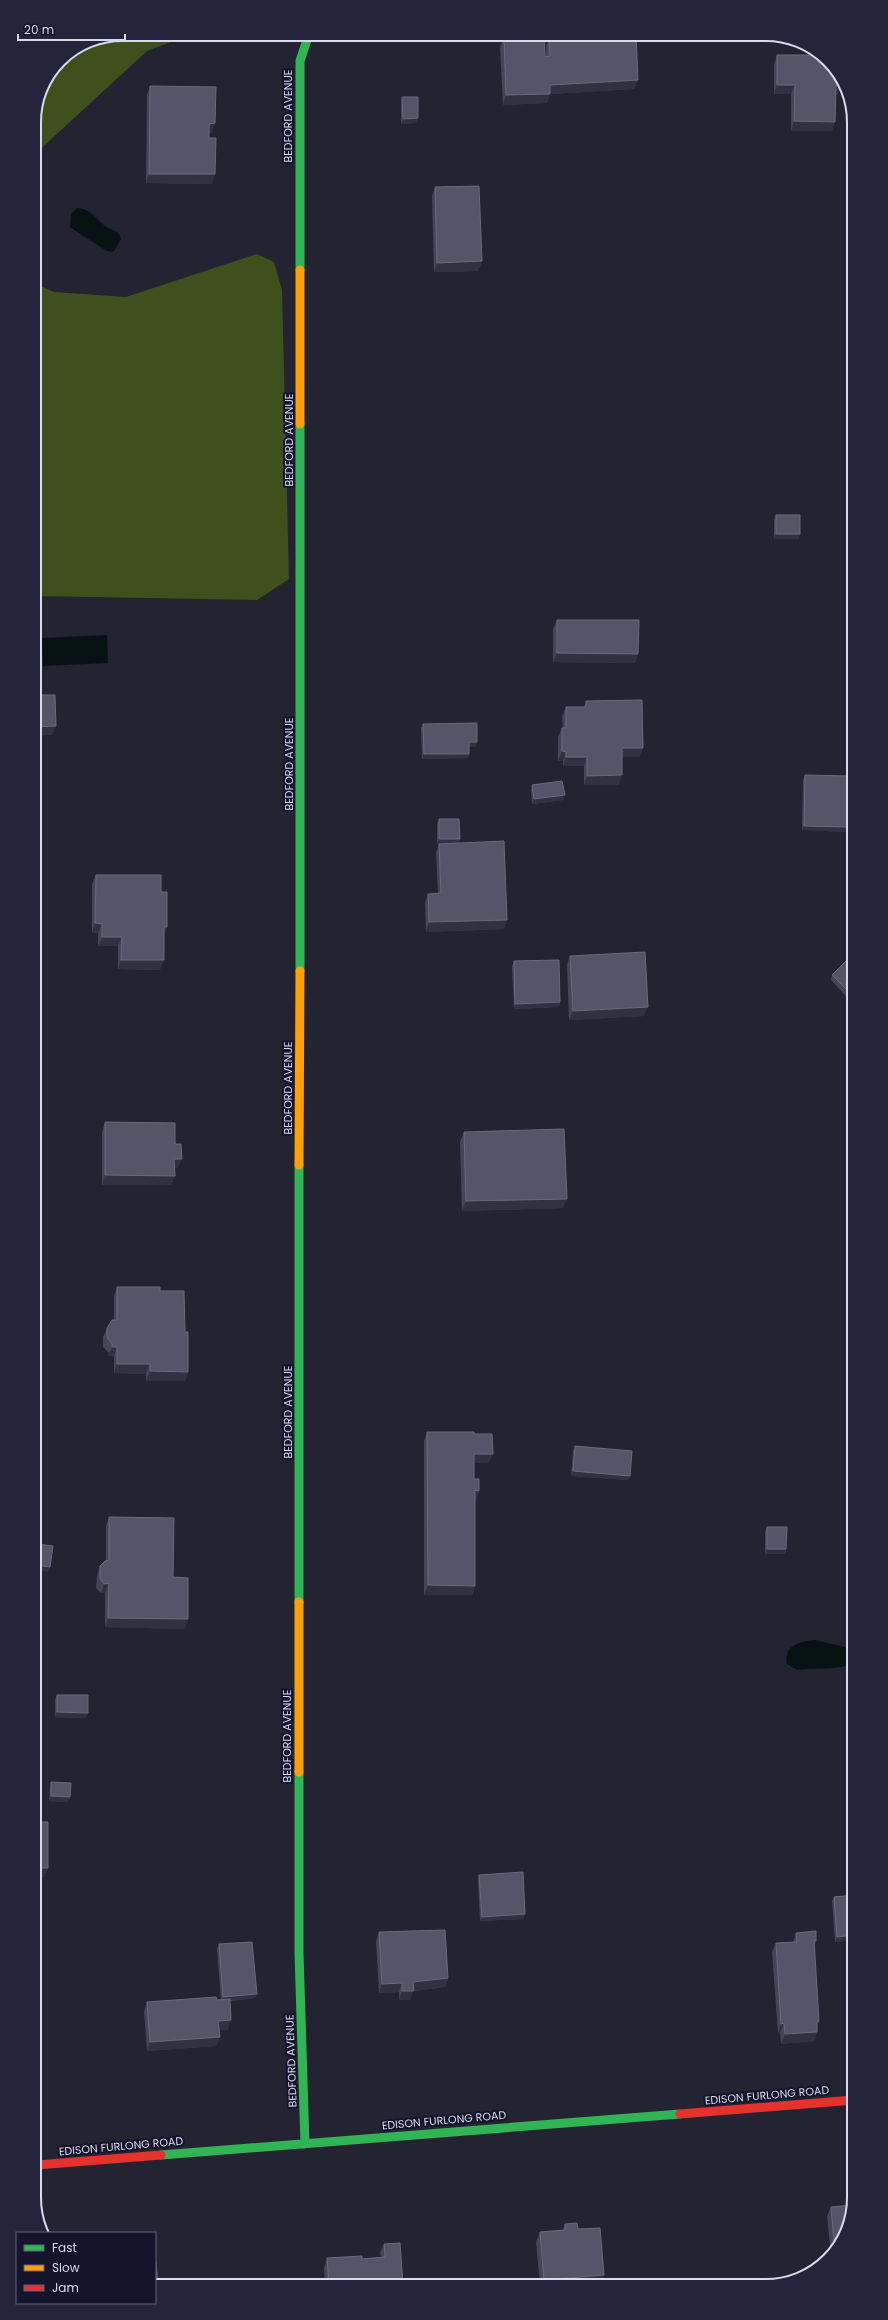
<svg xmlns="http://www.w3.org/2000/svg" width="888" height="2320" viewBox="0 0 888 2320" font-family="Poppins,sans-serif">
	<rect width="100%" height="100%" fill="#232331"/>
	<!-- forest -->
	<path fill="#3e511c" d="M122,34h69l-44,17 -113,104v-39l7,-28 19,-28 28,-19z
		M257,254l17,8 8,28 7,289 -32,21 -222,-4 -1,-313 20,9 72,5z"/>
	<!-- water -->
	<path fill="#071213" d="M77,208c12,0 20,11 28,18 6,5 14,3 16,13l-7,12 -4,1 -8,-4 -32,-21 1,-13z
		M107,635l1,28 -65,3 -1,-28z
		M815,1640l38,9v14c-13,8 -40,4 -56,7l-10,-6c-4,-18 13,-23 28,-24z"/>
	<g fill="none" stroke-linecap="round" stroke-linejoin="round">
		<!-- fast -->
		<path stroke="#30b455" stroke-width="9" d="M300,270v-209l9,-27
			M300,971v-547
			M299,1602v-437
			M299,1772v181l6,191
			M161,2155l519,-41"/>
		<!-- slow -->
		<path stroke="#ff9f0a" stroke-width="9" d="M300,424v-154
			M299,1165l1,-194
			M299,1772v-170"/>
		<!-- jam -->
		<path stroke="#e5322d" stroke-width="9" d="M680,2114l174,-14
			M37,2165l124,-10"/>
	</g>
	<!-- wall -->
	<path fill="#454557" d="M549,37l89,43 -4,9 -84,5 -3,9 -44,2 -3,-58 4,-9 41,19h1v-11z
		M777,55l61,40h-3l-3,36h-41v-37h-17v-30z
		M150,86l62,47h-3v5l3,46 -66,-1 1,-88z
		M402,97l15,26 -16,1v-22z
		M435,187l47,74 -4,10 -44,1 -2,-76z
		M776,515l24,19 -2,5h-24v-19z
		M557,620l81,34 -3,9 -82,-1v-33z
		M586,701l57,47 -4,9h-17l-3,28h-35v-19h-21v-5h-5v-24l4,-9h1l-1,-11 4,-10h18z
		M423,724l54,18 -2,5h-6l-1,11 -46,1 -1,-31z
		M805,775l43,52 -1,5 -45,-2 1,-50z
		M532,785l31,15 -31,4 -1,-14z
		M439,819l21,20 -2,4 46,86 -78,3 -1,-29 3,-9 10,-1 -2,-40 3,-9h-2v-20z
		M96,875l65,17 3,45 -4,33 -42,-1v-23h-20v-13h-6v-49z
		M570,956l74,60 -75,4 -2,-55z
		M514,961l46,41 -1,5 -45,2 -2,-43z
		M852,961v31l-5,5 -16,-17 1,-5z
		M105,1122l70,22 3,24h-3l-4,17h-69v-53z
		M464,1132l99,76 -101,3 -2,-69z
		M117,1287l43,4 25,41 3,40 -3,9h-39v-7l-32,-1v-17h-6l1,-3 -6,-6v-10l4,-9 7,-8v-24z
		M427,1432l47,2 15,29h-15v16l5,12 -3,9h-1v86l-3,9h-48v-154z
		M575,1446l55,30 -2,4 -57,-4 2,-25z
		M109,1517l64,60 12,52 -80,-2v-34h-4l-5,-5 1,-12 3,-10 6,-6v-34z
		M767,1527l19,22 -1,5h-20v-22z
		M57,1695l29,23 -31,-1v-17z
		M51,1782l17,20 -19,-1 1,-14z
		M479,1875l46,39 -2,5 -43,2 -2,-41z
		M854,1895v45l-19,2 -3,-41 2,-4z
		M379,1932l69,46 -3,9 -32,4 -3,9h-11v-8l-20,1 -3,-51z
		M796,1933l20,8 -2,5 5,75 -2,6v5l-3,9 -33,3 -1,-11h-2l-6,-81 4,-9 17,-1z
		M219,1944l38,50 -2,4 -25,3 -2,29h-9l1,7 -4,9 -69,5 -3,-40 3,-9 74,-2 -4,-51z
		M831,2207l5,45 -5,3 -4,-39z
		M565,2224l36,60h-61l-4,-42 4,-10 23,-2z
		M384,2244l19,41h-78l-1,-17 3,-10 35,1 19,-2 -1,-4z"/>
	<!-- shaded-wall -->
	<path fill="#313141" d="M638,80l-4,9 -84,5 -3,9 -44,2 3,-10 44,-10z
		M777,85h18l-4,9h-17z
		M836,85l5,1 -3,9h-6z
		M418,118l-1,5 -16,1 2,-5z
		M794,121l41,1 -3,9h-41z
		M215,123l-3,10h-6l3,-9z
		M149,174h66l-3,10 -66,-1z
		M482,261l-4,10 -44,1 3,-9z
		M776,534h24l-2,5h-24z
		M557,653l81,1 -3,9 -82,-1z
		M56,726l-4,9 -17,1v-9z
		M469,742h8l-2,5h-7z
		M622,748h21l-4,9h-20z
		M562,751l4,1 -3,9h-5z
		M424,754h45l-1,4 -46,1z
		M566,757h21l-3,9h-21z
		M622,775l-3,10h-35l3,-9z
		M565,795l-2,5 -31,4 2,-5z
		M804,826l44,1 -1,5 -45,-2z
		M439,839h21l-2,4 -21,1z
		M507,920l-3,9 -78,3 3,-10z
		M95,923l7,1 -4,9h-6z
		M164,927h3l-3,10z
		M102,937h20l-4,9h-20z
		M121,960h43l-4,10 -42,-1z
		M852,989v3l-5,5 2,-5z
		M560,1002l-1,5 -45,2 1,-5z
		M648,1007l-4,9 -75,4 4,-9z
		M174,1159h8l-4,9h-7z
		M105,1175l70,1 -4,9h-69z
		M567,1199l-4,9 -101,3 4,-10z
		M112,1347h5l-3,9h-6z
		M117,1364h33l-4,10 -32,-1z
		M150,1371l38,1 -3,9h-39z
		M474,1454h19l-4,9h-18z
		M573,1471l57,5 -2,4 -57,-4z
		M475,1490l4,1 -3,9h-5z
		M767,1549h19l-1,5h-20z
		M36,1565l14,2 -2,5 -12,-2z
		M109,1583l-4,10h-4l3,-9z
		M428,1585l47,1 -3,9h-48z
		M108,1618l80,1 -3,10 -80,-2z
		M57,1712l31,1 -2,5 -31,-1z
		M51,1796l19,1 -2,5 -19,-1z
		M37,1868h11l-4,9h-7z
		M525,1914l-2,5 -43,2 2,-4z
		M854,1935v5l-19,2 2,-5z
		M448,1978l-3,9 -32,4 -3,9h-11l3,-9 11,-9z
		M402,1983l-3,9 -20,1 3,-9z
		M257,1994l-2,4 -34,3 2,-4z
		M231,2020l-3,10 -13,1 3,-10z
		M819,2021l-3,10 1,-9z
		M784,2023l-4,10h-2l3,-9z
		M817,2032l-3,9 -33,3 4,-10z
		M220,2037l-4,9 -69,5 3,-9z
		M604,2275l-3,9h-58l1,-4z"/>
	<!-- building -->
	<path fill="#555567" stroke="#6a6a7c" d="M622,34h14l2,46 -88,5v9l-44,1 -2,-57 40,-2 1,21 5,-1 -1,-19z
		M777,55h45l19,29v2l-5,-1 -1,37 -41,-1 1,-36h-18z
		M150,86l66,1 -1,36 -6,1v14h7l-1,36h-66z
		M402,97h16v21l-15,1z
		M479,186l3,75 -45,2 -2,-76z
		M776,515h24v19h-24z
		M557,620h82l-1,34 -81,-1z
		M35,663h5l1,32h14l1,31 -21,1z
		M642,700l1,48h-21v27l-35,1v-19h-21v-5l-4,-1v-23h4v-21h20v-6z
		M477,723v19h-8v12h-45l-1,-30z
		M805,775l44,1 -1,51 -44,-1z
		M562,781l3,14 -31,4 -2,-14z
		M439,819h20l1,20h-21z
		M504,841l3,79 -78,2 -1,-28 13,-1 -2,-49z
		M96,875h65v17h6v35h-3v33h-43l1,-23h-20v-13l-7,-1z
		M645,952l3,55 -75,4 -3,-55z
		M849,958l3,3v28l-3,3 -17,-17z
		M559,960l1,42 -45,2 -1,-43z
		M105,1122l70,1v21h6l1,15h-8l1,17 -70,-1z
		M564,1129l3,70 -101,2 -2,-69z
		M117,1287h43v4h24l1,41h3v40l-38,-1v-7h-33v-17h-5v-3l-5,-7v-9l5,-8h5z
		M427,1432h47v2h18l1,20h-19v25h5v12l-4,-1v96l-47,-1z
		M575,1446l57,5 -2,25 -57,-5z
		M109,1517l65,1 -1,59 15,1v41l-80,-1 1,-35 -5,1 -4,-6v-12l5,-5 4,-1z
		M767,1527h20l-1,22h-19z
		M36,1544l17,2 -3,21 -14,-2z
		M57,1695h31v18l-31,-1z
		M51,1782l20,1 -1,14 -19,-1z
		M36,1822h12v46h-11z
		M523,1872l2,42 -43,3 -3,-42z
		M854,1895v40l-17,2 -3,-40z
		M445,1930l3,48 -35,4 1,9h-12v-8l-20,1 -3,-52z
		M816,1931v10l-2,-1 5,81 -2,1v10l-32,2 -1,-11 -3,1 -5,-81 21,-1 -1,-9z
		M252,1942l5,52 -34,3 -4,-53z
		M216,1997l1,3 13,-1 1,21 -13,1 2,16 -70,5 -3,-40z
		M852,2205l-16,47 -1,1 -4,-46z
		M577,2223l1,6 22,-1 4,47 -60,5 -4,-48 25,-2v-6z
		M400,2243l3,42h-74l-2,-27 35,-2v3l23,-2 -1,-13z
		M155,2262h1l2,24h-3z"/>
	<g text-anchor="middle" stroke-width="4" stroke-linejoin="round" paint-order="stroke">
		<!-- street labels -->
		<g font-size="11" fill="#d9dbed" stroke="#14142d">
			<text transform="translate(288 116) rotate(-90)" y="4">BEDFORD AVENUE</text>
			<text transform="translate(289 440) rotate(-90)" y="4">BEDFORD AVENUE</text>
			<text transform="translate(289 764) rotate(-90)" y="4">BEDFORD AVENUE</text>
			<text transform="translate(288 1088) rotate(-90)" y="4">BEDFORD AVENUE</text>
			<text transform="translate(288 1412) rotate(-90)" y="4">BEDFORD AVENUE</text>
			<text transform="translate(287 1736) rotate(-90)" y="4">BEDFORD AVENUE</text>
			<text transform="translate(291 2061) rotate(-92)" y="4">BEDFORD AVENUE</text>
			<text transform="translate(767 2095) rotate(-5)" y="4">EDISON FURLONG ROAD</text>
			<text transform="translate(444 2120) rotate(-5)" y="4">EDISON FURLONG ROAD</text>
			<text transform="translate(121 2146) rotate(-5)" y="4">EDISON FURLONG ROAD</text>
		</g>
	</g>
	<!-- crop -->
	<path d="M0 0H888V2320H0ZM122 41H766A81 81 0 0 1 847 122V2198A81 81 0 0 1 766 2279H122A81 81 0 0 1 41 2198V122A81 81 0 0 1 122 41Z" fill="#24243c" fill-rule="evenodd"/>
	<path fill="none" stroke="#d9dbed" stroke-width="2" d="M122 41H766A81 81 0 0 1 847 122V2198A81 81 0 0 1 766 2279H122A81 81 0 0 1 41 2198V122A81 81 0 0 1 122 41Z"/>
	<!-- legend -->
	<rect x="16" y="2232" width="140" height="72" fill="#14142d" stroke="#63647a"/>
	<rect x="24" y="2245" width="20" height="6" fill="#30b455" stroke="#63647a"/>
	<text x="52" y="2252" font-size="12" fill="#d9dbed">Fast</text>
	<rect x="24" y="2265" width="20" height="6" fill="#ff9f0a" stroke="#63647a"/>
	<text x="52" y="2272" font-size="12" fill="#d9dbed">Slow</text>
	<rect x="24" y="2285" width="20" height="6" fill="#e5322d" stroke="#63647a"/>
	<text x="52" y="2292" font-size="12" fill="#d9dbed">Jam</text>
	<!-- scale -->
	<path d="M18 34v6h107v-6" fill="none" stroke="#d9dbed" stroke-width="2"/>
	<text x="24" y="34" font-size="12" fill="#d9dbed" stroke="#14142d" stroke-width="3" paint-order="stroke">20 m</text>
</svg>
